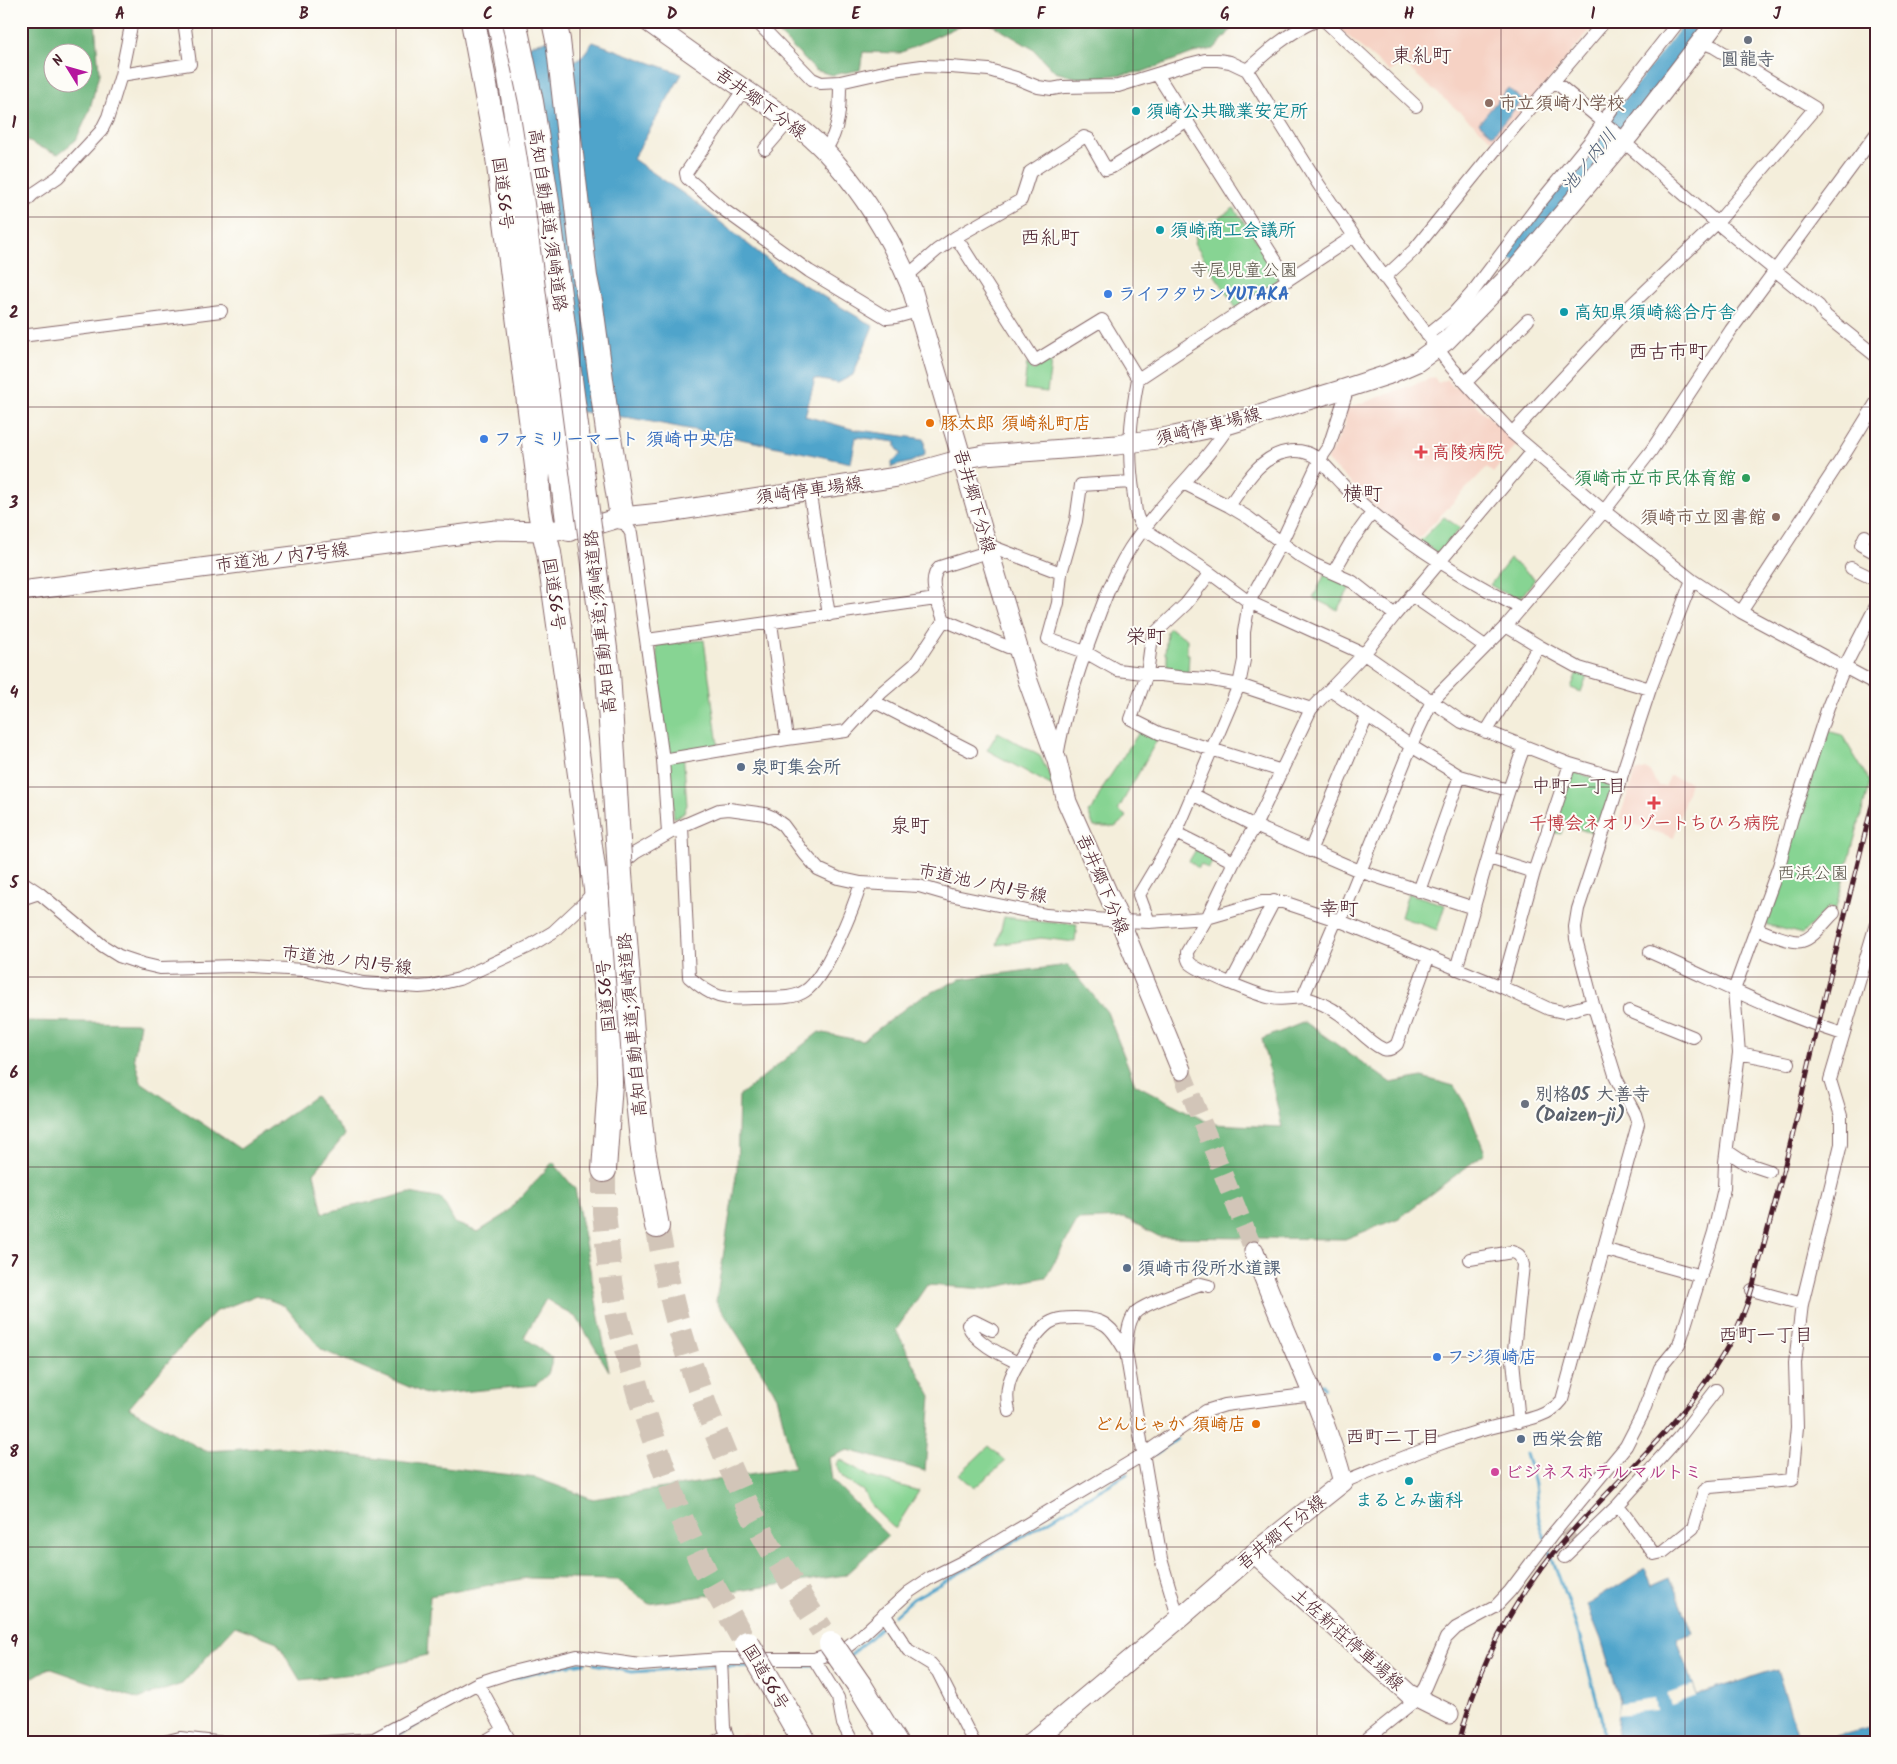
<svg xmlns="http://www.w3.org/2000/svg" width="1897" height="1764" viewBox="0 0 1897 1764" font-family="Kalam,'Klee One',sans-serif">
	<rect width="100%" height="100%" fill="#fdfcf7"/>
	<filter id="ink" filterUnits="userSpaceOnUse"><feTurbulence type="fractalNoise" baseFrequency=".02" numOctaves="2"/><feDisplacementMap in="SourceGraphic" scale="10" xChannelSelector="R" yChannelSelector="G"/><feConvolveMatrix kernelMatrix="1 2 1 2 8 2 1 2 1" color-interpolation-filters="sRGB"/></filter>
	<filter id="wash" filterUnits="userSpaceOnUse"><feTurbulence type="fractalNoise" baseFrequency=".0096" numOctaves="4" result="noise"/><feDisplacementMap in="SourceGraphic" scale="20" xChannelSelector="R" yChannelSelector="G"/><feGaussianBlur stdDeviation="1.12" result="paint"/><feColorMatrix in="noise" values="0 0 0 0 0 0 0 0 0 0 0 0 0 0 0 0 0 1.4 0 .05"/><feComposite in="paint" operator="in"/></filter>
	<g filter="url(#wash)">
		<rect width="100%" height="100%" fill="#f4eedb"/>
		<!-- built -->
		<path fill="#f6d2c4" d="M1330,21h268l-102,122 -95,-81 -11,10z
			M1434,377l4,6 10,-4 6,9 5,-4 20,24 39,35 -25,30 -6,-6 -69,72 -41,-30 -50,-49 18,-35 1,-16z
			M1646,769l3,1 9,16 7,1 5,-11 20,6 -16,56 -55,-19 16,-47z
			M743,1733l13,2 4,8h-33z"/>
		<!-- green -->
		<path fill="#87d493" stroke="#687a5f" d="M1686,21h26l-86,106 -10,-8 -1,-4z
			M1604,130l11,9 -87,100 -35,35 27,-41z
			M1234,208l45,65 -2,7 -41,28 -42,-65 3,-11z
			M1052,357l-5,35 -23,-3 3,-26 6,8z
			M1444,517l16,11 -21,26 -19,-13z
			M1510,559l25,20 -17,22 -28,-16z
			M1325,574l26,12 -14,24 -24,-12z
			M1170,628l17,11v15h2l-1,19 -21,-2v-16l-2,-1 2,-23z
			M704,640l14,105 -35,5 4,55 -4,9 -9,4 -18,-173z
			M1577,672l10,4 -6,16 -10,-4z
			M1824,730l18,5 28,47 -35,129 -6,-4 -27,27 -38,-10z
			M1140,731l17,9 -39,70 9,7 -12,10h-21l-6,-15 5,-3 10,-22z
			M998,732l42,24 16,32 -69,-38z
			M1571,771l43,13 -16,51 -34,-11 -3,10 -9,-2z
			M1197,848l18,10 -7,11 -7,-5 -3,4 -9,-7z
			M1408,893l37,12 -8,25 -36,-13z
			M1004,917l40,5 33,2 -2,18 -34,-4 -44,7z
			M989,1446l17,15 -32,27 -15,-14z
			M840,1459l30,18 49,14 -24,38 -22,-21 -10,-17 -20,-13 -7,-14z"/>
		<!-- forest -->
		<path fill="#6db67d" stroke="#5c6a54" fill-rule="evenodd" d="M21,21h74l4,53 -10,38 -13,28 -18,14 -21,-8 -16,-9zM52,52h30v30h-30z
			M766,21h204l-70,32 -37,-1 -3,18 -28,5 -17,-5z
			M986,21h251l-11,15 -12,13 -21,4 -51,19 -61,7 -26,-7 -22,-23z
			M1068,965l39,47 28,72 76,40 71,3 -20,-88 43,-17 86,61 31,-6 32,9 13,21 18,46 -86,65 -54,21 -185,-2 -35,-19 -47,2 -32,57 -60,12 -59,-4 -31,45 35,66 -6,75 -77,-21 -19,8 3,22 56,56 -43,39 -196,29 -31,-24 -91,-2 -97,18 -3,59 -74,19 -53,6 -23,-38 -42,-16 -53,58 -44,15 -89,-31 -28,16v-663l119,2 -6,34 7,25 99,67 75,-53 30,39 -31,38 9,40 87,-20 32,6 13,24 23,9 27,-17 48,-53 22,27 34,182 -32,-53 -31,-19 -22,38 29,21 -5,16 -12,11 -108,10 -106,-45 -37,-44 -28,-11 -42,17 -36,37 -50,59 76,43 76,-4 255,31 57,21 201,-31 -17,-72 -61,-95 21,-131 2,-74 80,-64 43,9 54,-41 44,-21z"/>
		<!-- water -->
		<path fill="#4fa4cb" stroke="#4c627b" d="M549,40l21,21 10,-2 13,-17 89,32 -49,85 61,42 90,72 89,53 -20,49 -15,8 -23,-4 -10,37 47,13 72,10 1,16 -14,7 -20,5 1,-5 9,-8 -5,-7v-5l-40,-5 -5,26 -115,-25 -105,-20 -72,-9 -64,-354z
			M1508,88l14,12 -29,35 -14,-12z
			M1645,1569l7,16 18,-8 23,56 -16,6 20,56 80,-26 23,74h-184l4,-43 -19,-61 -14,-34z
			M1876,1726v17h-62z"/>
		<!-- pier -->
		<path fill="#f4eedb" d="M1693,1685l4,11 -26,9 -4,-11z
			M1654,1698l2,12 -38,4 2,-11z"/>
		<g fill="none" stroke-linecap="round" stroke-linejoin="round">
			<!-- stream -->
			<path stroke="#4fa4cb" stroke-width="3" d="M1317,1385l5,-1 2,4
				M1277,1392l24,-4
				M1155,1454l22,-15
				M1526,1454l9,30 4,36 6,18
				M1548,1546l31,88 22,83 3,26
				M894,1616l19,-17 61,-34 153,-91
				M849,1657l36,-33
				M594,1664l38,8 83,-6
				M726,1666l24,1
				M772,1667l40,-1
				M501,1682l61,-16 23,-3
				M384,1743l93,-52"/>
			<!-- river -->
			<path stroke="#4fa4cb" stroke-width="20" d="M1515,251l74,-90 110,-140"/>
		</g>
	</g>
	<g filter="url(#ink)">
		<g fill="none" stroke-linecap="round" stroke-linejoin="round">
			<!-- street-tunnel -->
			<path stroke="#d2c5b8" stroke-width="12" stroke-dasharray="12 6" stroke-linecap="butt" d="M1565,1531l7,9"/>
			<!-- secondary-tunnel -->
			<path stroke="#d2c5b8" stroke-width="19" stroke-dasharray="19 9" stroke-linecap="butt" d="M1181,1070l73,181"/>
			<!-- highway-tunnel -->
			<path stroke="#d2c5b8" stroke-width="24" stroke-dasharray="24 12" stroke-linecap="butt" d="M604,1170v42l7,69 6,36 23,82 39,114 27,60 36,64
				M657,1226c5,26 10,52 16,78 16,64 44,135 72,196 21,45 50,88 77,130"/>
			<defs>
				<path id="street" d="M756,21l56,58 9,4 19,-1 53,-12 29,-4 28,1 39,3 27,8 22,9 14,2 11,-2 55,-1 71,-22 16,-4h13l12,2 17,8 72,115 35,51 98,132 60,65 92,78 88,69 -42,109 -72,220 -3,18 1,12 17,65 23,74 19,36 3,10 -76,276c-11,15 -34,20 -52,23 -58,13 -112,37 -167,59
					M1325,21l91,85
					M1247,70c21,-19 41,-37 68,-49
					M1157,74l131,206
					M121,75l69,-11 -6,-43
					M1554,81l71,59
					M744,89l-58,84 1,5 37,32 85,61 78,47 9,-1 22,-6
					M1624,142l93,81 102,83 7,10 50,40
					M765,149l25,-29
					M825,150c15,-19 15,-44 15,-68
					M21,206l12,-12 25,-17 43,-46 7,-14 13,-42 11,-54
					M956,237l79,124 67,-41 36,59c-8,42 -11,75 -4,117 2,14 1,22 10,33l66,44 39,29 115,52 98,68 108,42 51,15
					M907,276l30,-26 19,-13 65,-37 9,-28 54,-35 5,2 17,30 6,-2 76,-47
					M1384,278l30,-28 81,-100 110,-129
					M1427,335l26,-21 18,-20 71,-94 49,-60 31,-46 57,-73
					M21,336l200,-25
					M1138,379l216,-143
					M1466,382l62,-62
					M1512,433l119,-128 86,-82 98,-115 -101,-61 -13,-5
					M1131,482l-50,3 -5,36 -15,52 -3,30 -10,36 37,13 32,18 61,7 29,2 32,6 72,24
					M1183,483l46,23 20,12 49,37 17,10 38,17 42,33
					M809,489l20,126
					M1229,506c15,-21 30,-49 57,-54 29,-6 39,15 56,32 46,49 119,93 178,124
					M622,517l9,16 32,227 5,73
					M1865,536l-4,9 15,8
					M988,545l73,28
					M1851,568l25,12
					M1210,573l-24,31 -32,30 -3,10 -4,30 -16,45 28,14 123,38
					M1333,573l18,-31 21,-29
					M1692,580l49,32 135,72
					M1411,595l74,51
					M1741,612l101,-154 34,-55
					M944,620l64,27 11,3
					M771,623l16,116
					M1506,626l33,20 40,22 71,21
					M647,640l289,-41
					M1330,690l81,56 49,30 48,14
					M873,701l98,50
					M1486,732l53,-86
					M1057,757c7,-43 20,-83 35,-123 12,-34 24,-67 45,-96 28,-40 67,-73 93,-114
					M663,760l124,-21 59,-8 35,-38 34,-29 29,-44c-5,-15 -18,-41 -4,-53l41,-13 9,1
					M1194,795l61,31 107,46 112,36
					M682,826l7,151c26,23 34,22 67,21 15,-1 36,2 49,-7 20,-12 49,-84 56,-108
					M1176,833l58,29
					M1310,851l41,-99 16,-35
					M1489,858l45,14 36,-108
					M21,881l18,12 64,53 16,10 24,8 17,4 76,-2 68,4 60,13 55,4 12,-1 28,-7 69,-32 25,-15 31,-29 23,-27 28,-23 47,-27 37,-16 10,-1 36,5 7,3 11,8 20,27 15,17 20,9 23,5 58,3 31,9 96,20 74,6 29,1 58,-4 55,-16h21l57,19 162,66 47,22 14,3 30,-8
					M1419,891l41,-115
					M21,899l18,-6
					M1336,920l-33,77c-10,1 -21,3 -31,1 -12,-2 -75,-27 -82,-35 -3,-3 -3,-7 -3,-11l20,-34 27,-56 21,-36 56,-117 53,-55 31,-39 138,-164
					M1340,921l71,-175 21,-45 74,-75 98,-115 47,-60 80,-121 145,-196
					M1149,922l-10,-27 37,-62 63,-148 5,-25v-28l5,-30 33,-61 38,-82 9,-13 16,-49 -1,-8
					M1756,929c11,3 35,15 46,12 12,-3 23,-20 32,-28
					M1650,952c64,28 126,61 193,82
					M1456,969c22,-74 41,-150 68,-222
					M1231,983l43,-82
					M1502,987l32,-115
					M1303,997c14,4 26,9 38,18 14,10 26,27 42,34 6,2 10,-1 14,-5l31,-86
					M1629,1011l64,26
					M1739,1053l50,10
					M1727,1151l18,12 24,8
					M1603,1249l98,27
					M1470,1259l42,-7c8,2 9,5 11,13l-10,95 6,62
					M1752,1290l50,14
					M992,1330l-18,-9 -6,4c6,17 34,30 50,38
					M1009,1411c-5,-22 1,-36 13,-54 7,-12 16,-26 27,-34 8,-5 17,-5 26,-5 30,0 36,8 51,34
					M1618,1505l36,49 9,-2 30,-24 11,-37 6,-4 82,-7 5,-53 -2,-64 7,-59 39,-160v-28l-11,-36 46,-156
					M1564,1557l54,-52 63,-70 35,-45
					M884,1614l24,36 23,14 7,8 36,71
					M1180,1618l-4,-8 -15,-51 -35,-207c1,-13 1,-28 9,-39 8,-9 52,-24 66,-29l8,2
					M814,1659l24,39 5,26 10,19
					M478,1683l33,60
					M160,1743l20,-5 45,5
					M311,1743l63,-4 104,-56 34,-11 65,-16 63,9 81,-6h93l29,-9 18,-14 48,-44 21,-14 44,-22 170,-102 62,-43 19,-6 88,-11
					M482,1743l22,-13
					M713,1743l14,-8 -3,-8 -3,-68
					M1362,1743l55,-44 8,-12 21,-49 10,-10 39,-21 15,-16 42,-56 74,-89 16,-31 18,-47 19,-23 35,-113 10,-44 1,-26 14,-109 -5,-63 45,-124 13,-48 36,-111 16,-39 32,-62"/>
				<path id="secondary" d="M647,21c32,23 64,46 97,68 28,19 57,37 81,62 37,39 67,89 87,138l78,266 38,126 29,80 10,41 53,119 61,149
					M21,591l475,-61 48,1 25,-2 23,-3 30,-9 39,-4 236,-36 65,-18 22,-4 133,-10 57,-9 56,-12 114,-35 43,-14 30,-13 30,-22 70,-72 113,-134 87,-113
					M1254,1553l155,141 40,20
					M1031,1743l149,-125 85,-74 78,-62c-21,-80 -62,-153 -89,-231"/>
				<path id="highway" d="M473,21l24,129 41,324c-2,26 5,54 11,79l47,336 13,124 1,70 -6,87
					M499,21l7,31 13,81 50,396
					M554,21l4,19 27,237 6,29 17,125 14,86
					M635,1072l8,78 14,76
					M860,1686l35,57
					M788,1713l17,30"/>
			</defs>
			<!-- street casing -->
			<use href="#street" stroke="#866769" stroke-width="14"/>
			<!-- secondary casing -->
			<use href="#secondary" stroke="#866769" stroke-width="21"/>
			<!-- highway casing -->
			<use href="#highway" stroke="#866769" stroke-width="26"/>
			<!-- street -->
			<use href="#street" stroke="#fff" stroke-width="12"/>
			<!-- secondary -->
			<use href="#secondary" stroke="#fff" stroke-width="19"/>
			<!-- highway -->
			<use href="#highway" stroke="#fff" stroke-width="24"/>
			<defs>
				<path id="rail" d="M1459,1743c18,-73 52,-141 101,-198 59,-69 140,-135 178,-219 13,-27 19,-57 27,-86 13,-48 26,-96 37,-145 23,-102 49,-204 74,-306"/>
			</defs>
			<!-- rail casing -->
			<use href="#rail" stroke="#4a1f2b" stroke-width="5"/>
			<!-- rail -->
			<use href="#rail" stroke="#fdfcf7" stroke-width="3" stroke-dasharray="9" stroke-linecap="butt"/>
			<defs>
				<path id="highway-bridge" d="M514,21l17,81 16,100 61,470 12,202 15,198
					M747,1643l41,70
					M831,1644l29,42"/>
			</defs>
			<!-- highway-bridge casing -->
			<use href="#highway-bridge" stroke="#866769" stroke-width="26" stroke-linecap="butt"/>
			<!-- highway-bridge -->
			<use href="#highway-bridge" stroke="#fff" stroke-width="24"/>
		</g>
	</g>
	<!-- grid -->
	<path fill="none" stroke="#4a1f2b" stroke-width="1" stroke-opacity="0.55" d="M212,21v1722M396,21v1722M580,21v1722M764,21v1722M948,21v1722M1133,21v1722M1317,21v1722M1501,21v1722M1685,21v1722M21,217h1855M21,407h1855M21,597h1855M21,787h1855M21,977h1855M21,1167h1855M21,1357h1855M21,1547h1855"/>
	<!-- markers -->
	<g fill="#6b7280" stroke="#fdfcf7" stroke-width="2">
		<circle cx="1748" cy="40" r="5"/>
		<circle cx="1525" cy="1104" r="5"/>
	</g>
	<g fill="#8d6e63" stroke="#fdfcf7" stroke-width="2">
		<circle cx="1489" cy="103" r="5"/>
		<circle cx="1776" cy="517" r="5"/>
	</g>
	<g fill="#0f9aa8" stroke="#fdfcf7" stroke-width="2">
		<circle cx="1136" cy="111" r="5"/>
		<circle cx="1160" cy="230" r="5"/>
		<circle cx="1564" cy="312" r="5"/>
		<circle cx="1409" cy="1481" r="5"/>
	</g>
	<g fill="#3f7fe0" stroke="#fdfcf7" stroke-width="2">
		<circle cx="1108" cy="294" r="5"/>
		<circle cx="484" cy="439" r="5"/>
		<circle cx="1437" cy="1357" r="5"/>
	</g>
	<g fill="#e8710a" stroke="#fdfcf7" stroke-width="2">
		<circle cx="930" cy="423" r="5"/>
		<circle cx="1256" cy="1424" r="5"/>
	</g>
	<g fill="#e0444e" stroke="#fdfcf7" stroke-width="2">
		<path d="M1418.5 444.5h5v5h5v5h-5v5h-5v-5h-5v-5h5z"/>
		<path d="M1651.5 795.5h5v5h5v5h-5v5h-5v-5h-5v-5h5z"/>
	</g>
	<circle fill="#2e9e5b" stroke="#fdfcf7" stroke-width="2" cx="1746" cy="478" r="5"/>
	<g fill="#5c6f8a" stroke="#fdfcf7" stroke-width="2">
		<circle cx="741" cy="767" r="5"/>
		<circle cx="1127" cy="1268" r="5"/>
		<circle cx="1521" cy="1439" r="5"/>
	</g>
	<circle fill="#d1479c" stroke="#fdfcf7" stroke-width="2" cx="1495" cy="1472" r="5"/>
	<g text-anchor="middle" stroke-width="4" stroke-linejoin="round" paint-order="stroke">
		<!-- worship labels -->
		<g font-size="18" font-weight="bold" fill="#5b616d" stroke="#fdfcf7">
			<text x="1748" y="65">圓龍寺</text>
			<text x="1535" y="1100" text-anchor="start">別格05 大善寺<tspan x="1535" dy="21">(Daizen-ji)</tspan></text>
		</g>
		<!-- street labels -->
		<g font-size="18" fill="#4a1f2b" stroke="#fdfcf7">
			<text transform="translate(761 103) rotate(36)" y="6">吾井郷下分線</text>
			<text transform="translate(503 193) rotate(83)" y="6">国道56号</text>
			<text transform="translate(548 220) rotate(82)" y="6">高知自動車道;須崎道路</text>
			<text transform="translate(1208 426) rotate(-14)" y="6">須崎停車場線</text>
			<text transform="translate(809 490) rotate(-8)" y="6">須崎停車場線</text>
			<text transform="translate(975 501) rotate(74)" y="6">吾井郷下分線</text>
			<text transform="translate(282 557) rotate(-7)" y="6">市道池ノ内7号線</text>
			<text transform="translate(554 594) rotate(82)" y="6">国道56号</text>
			<text transform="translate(600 622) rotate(-96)" y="6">高知自動車道;須崎道路</text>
			<text transform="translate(983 883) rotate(12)" y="6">市道池ノ内1号線</text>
			<text transform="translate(1103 884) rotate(67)" y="6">吾井郷下分線</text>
			<text transform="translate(347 960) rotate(7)" y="6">市道池ノ内1号線</text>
			<text transform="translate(606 996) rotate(-95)" y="6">国道56号</text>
			<text transform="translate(632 1025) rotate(-95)" y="6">高知自動車道;須崎道路</text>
			<text transform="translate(1281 1532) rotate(-39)" y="6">吾井郷下分線</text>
			<text transform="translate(1348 1639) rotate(42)" y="6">土佐新荘停車場線</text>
			<text transform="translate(766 1677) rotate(59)" y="6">国道56号</text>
		</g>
		<!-- education labels -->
		<g font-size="18" font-weight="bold" fill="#785e54" stroke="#fdfcf7" text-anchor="start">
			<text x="1499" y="109">市立須崎小学校</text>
			<text x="1766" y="523" text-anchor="end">須崎市立図書館</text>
		</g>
		<!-- culture labels -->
		<g font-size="18" font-weight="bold" fill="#0d838f" stroke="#fdfcf7" text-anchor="start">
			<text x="1146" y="117">須崎公共職業安定所</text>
			<text x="1170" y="236">須崎商工会議所</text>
			<text x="1574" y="318">高知県須崎総合庁舎</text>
			<text x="1409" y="1506" text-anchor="middle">まるとみ歯科</text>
		</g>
		<!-- park labels -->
		<g font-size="18" fill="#5c554a" stroke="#fdfcf7">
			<text x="1244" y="276">寺尾児童公園</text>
			<text x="1813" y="879">西浜公園</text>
		</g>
		<!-- shop labels -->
		<g font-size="18" font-weight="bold" fill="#366cbe" stroke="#fdfcf7" text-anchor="start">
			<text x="1118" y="300">ライフタウンYUTAKA</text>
			<text x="494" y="445">ファミリーマート 須崎中央店</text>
			<text x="1447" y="1363">フジ須崎店</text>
		</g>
		<!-- food labels -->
		<g font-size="18" font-weight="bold" fill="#c56008" stroke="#fdfcf7" text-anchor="start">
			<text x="940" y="429">豚太郎 須崎糺町店</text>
			<text x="1246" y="1430" text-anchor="end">どんじゃか 須崎店</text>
		</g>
		<!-- health labels -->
		<g font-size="18" font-weight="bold" fill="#be3a42" stroke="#fdfcf7" text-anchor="start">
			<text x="1432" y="458">高陵病院</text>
			<text x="1654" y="829" text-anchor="middle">千博会ネオリゾートちひろ病院</text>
		</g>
		<!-- leisure labels -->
		<g font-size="18" font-weight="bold" fill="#27864d" stroke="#fdfcf7" text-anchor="end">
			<text x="1736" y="484">須崎市立市民体育館</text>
		</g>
		<!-- service labels -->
		<g font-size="18" font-weight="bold" fill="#4e5e75" stroke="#fdfcf7" text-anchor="start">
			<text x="751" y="773">泉町集会所</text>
			<text x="1137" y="1274">須崎市役所水道課</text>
			<text x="1531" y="1445">西栄会館</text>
		</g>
		<!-- hotel labels -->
		<g font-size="18" font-weight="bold" fill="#b23c85" stroke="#fdfcf7" text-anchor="start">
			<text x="1505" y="1478">ビジネスホテルマルトミ</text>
		</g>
		<!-- water labels -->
		<g font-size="19" font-style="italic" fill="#4c5b73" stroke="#fdfcf7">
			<text transform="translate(1588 160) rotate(-51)" y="7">池ノ内川</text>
		</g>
		<!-- neighbourhood labels -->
		<g font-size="19" fill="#4a1f2b" stroke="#fdfcf7">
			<text x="1579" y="792">中町一丁目</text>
			<text x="1766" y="1341">西町一丁目</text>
			<text x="1393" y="1443">西町二丁目</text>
		</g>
		<!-- quarter labels -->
		<g font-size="20" fill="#4a1f2b" stroke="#fdfcf7">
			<text x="1422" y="62">東糺町</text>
			<text x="1050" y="244">西糺町</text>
			<text x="1668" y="358">西古市町</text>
			<text x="1363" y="500">横町</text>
			<text x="1146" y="643">栄町</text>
			<text x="910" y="832">泉町</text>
			<text x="1339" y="915">幸町</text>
		</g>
	</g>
	<!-- margin -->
	<rect width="1897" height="1764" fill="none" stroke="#fdfcf7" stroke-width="55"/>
	<!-- north arrow -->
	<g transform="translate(68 68) rotate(307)"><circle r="24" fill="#fdfcf7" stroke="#b5a4a5"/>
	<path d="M0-4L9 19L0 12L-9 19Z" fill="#b5179e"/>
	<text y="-8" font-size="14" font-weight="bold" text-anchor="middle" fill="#4a1f2b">N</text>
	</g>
	<rect x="28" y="28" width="1842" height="1708" fill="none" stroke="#4a1f2b" stroke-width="2"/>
	<g font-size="16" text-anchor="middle" font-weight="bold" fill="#4a1f2b">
		<text x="120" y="19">A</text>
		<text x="304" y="19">B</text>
		<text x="488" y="19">C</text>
		<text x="672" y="19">D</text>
		<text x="856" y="19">E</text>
		<text x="1041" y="19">F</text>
		<text x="1225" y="19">G</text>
		<text x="1409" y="19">H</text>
		<text x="1593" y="19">I</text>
		<text x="1777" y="19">J</text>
		<text x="14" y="128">1</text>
		<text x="14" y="318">2</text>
		<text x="14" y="508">3</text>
		<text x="14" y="698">4</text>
		<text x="14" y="888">5</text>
		<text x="14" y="1078">6</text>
		<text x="14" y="1267">7</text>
		<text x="14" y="1457">8</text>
		<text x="14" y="1647">9</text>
	</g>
</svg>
